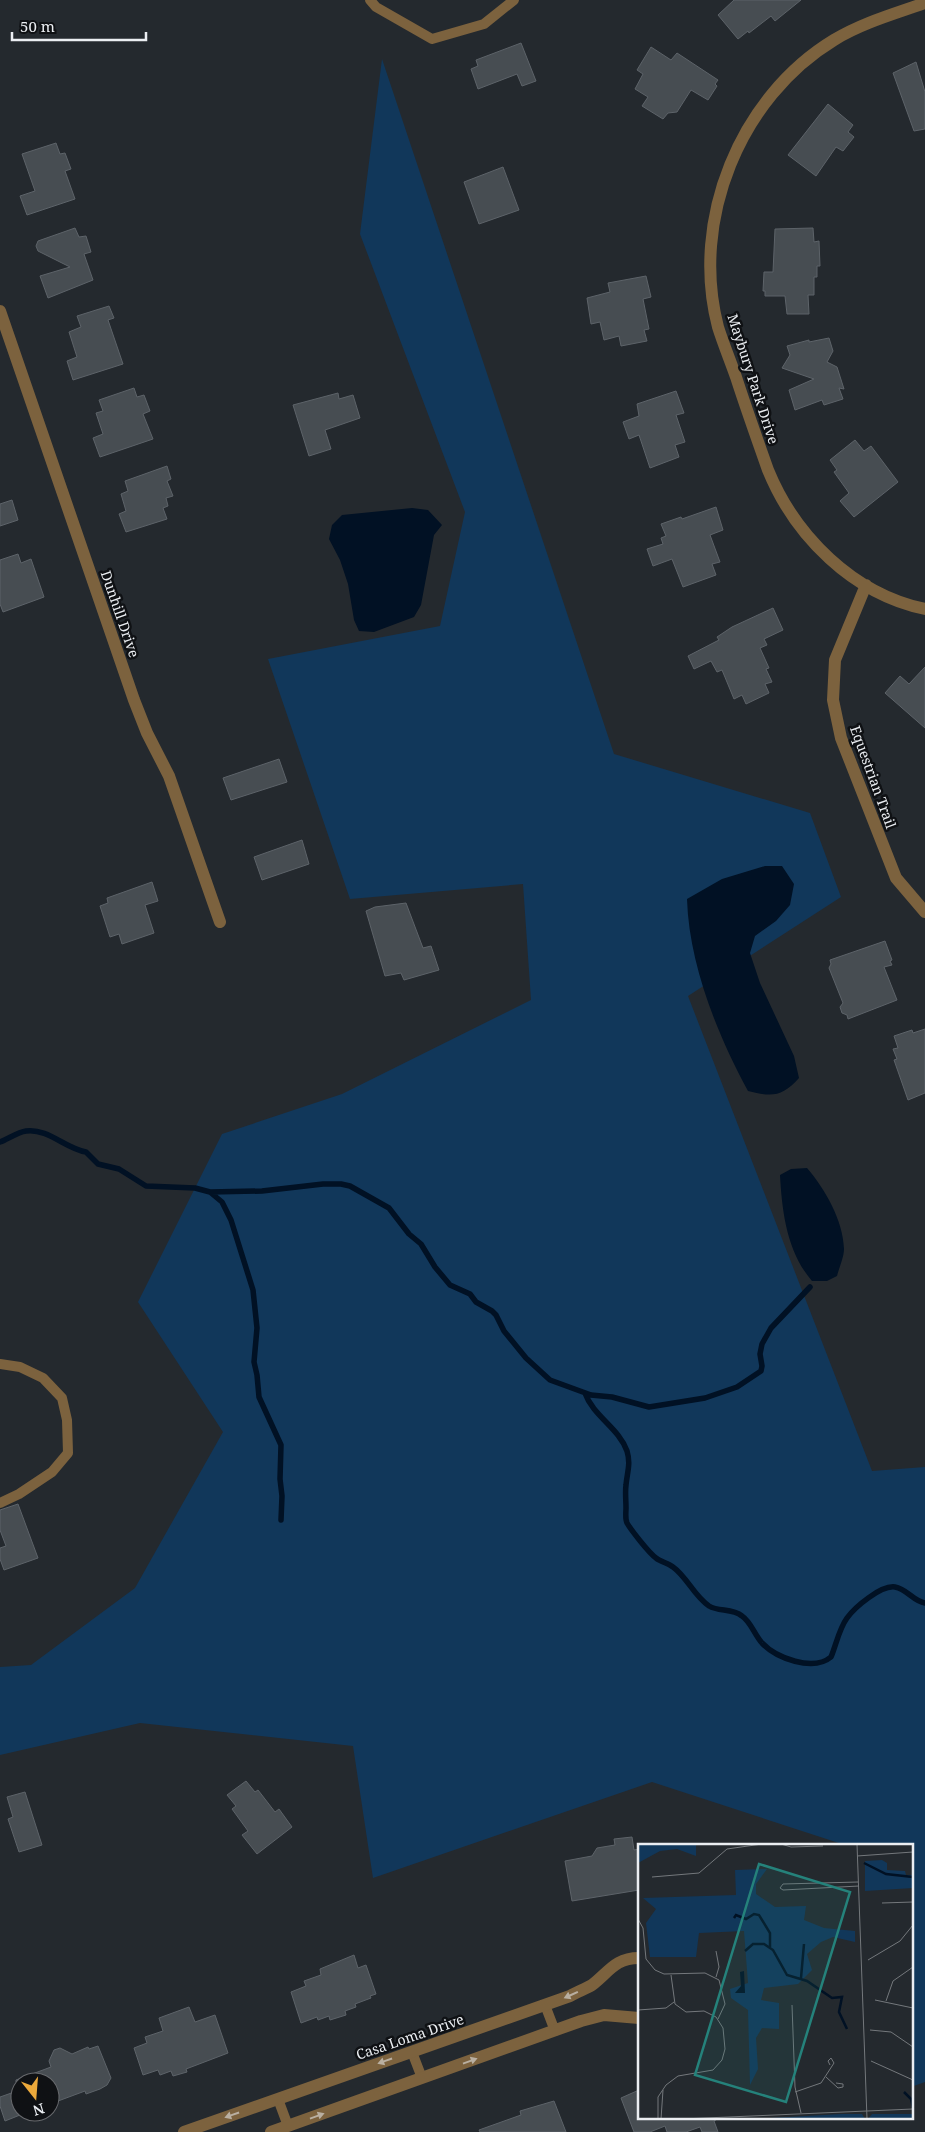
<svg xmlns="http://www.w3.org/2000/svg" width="925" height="2132" viewBox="0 0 925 2132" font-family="'Noto Serif',serif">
	<rect width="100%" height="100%" fill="#24292e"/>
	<!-- green -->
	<path fill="#11375a" d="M382,59l232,695 196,59 31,84 -153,99 184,475 53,-4v615l-14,5v-241h-63l-196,-64 -279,96 -20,-132 -213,-23 -140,32v-88l31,-2 104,-77 88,-156 -85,-130 84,-168 120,-40 189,-94 -8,-116 -173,15 -82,-240 172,-33 25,-114 -105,-278z"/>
	<!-- water -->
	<path fill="#011124" d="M412,508l16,2 14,15 -8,10 -13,70 -7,12 -40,15 -15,-1 -5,-11 -6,-36 -8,-24 -11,-21 3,-14 10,-10z
		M765,866h17l12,18 -4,21 -14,16 -21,15 -5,17 10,30 34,73 5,22c-17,19 -27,19 -51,13 -31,-57 -59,-127 -61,-192l35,-20z
		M807,1168c18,21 36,52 37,81 0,8 -5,19 -7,27l-10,5h-15c-25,-29 -30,-69 -32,-106l11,-6z"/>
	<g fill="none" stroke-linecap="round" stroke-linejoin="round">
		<!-- stream -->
		<path stroke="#011124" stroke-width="5.5" d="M0,1142c8,-3 18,-10 26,-11 22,-3 40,18 60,21l12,12 21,5 27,17 49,2 15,4 12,10 9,18 22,70 4,38 -3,34 3,13 2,22 22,48 -1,34 2,17 -1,24
			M210,1192l52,-1 61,-7h18l9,2 39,22 20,26 12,10 14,23 15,18 20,9 6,8 16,9 4,4 8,16 22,27 24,22 41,15 21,2 37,10 56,-9 32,-11 24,-16 1,-5 -2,-12 2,-10 9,-16 39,-41
			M585,1393c8,23 34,35 42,58 4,13 0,22 -1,34 -1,7 0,16 0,23 0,4 -1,11 1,15 4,7 22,30 29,35 5,4 12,5 17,9 14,10 21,29 36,39 10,6 23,2 33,10 9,6 12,18 20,27 14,15 51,29 69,14 5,-12 8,-28 16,-39 8,-11 34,-33 48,-31 12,2 18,14 30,16"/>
	</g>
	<!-- building -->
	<path fill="#474d52" stroke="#5d6369" d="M734,0h67l-26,21 -4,-5 -22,17 -1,-2 -10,8 -20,-24z
		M521,43l15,38 -14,5 -5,-12 -39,15 -7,-20 7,-3 -2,-6z
		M651,47l20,13 6,-7 41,27 -3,4 2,2 -9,14 -17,-10 -14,22 -9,1 -5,6 -21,-13 6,-9 -13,-8 8,-15 -6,-4z
		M916,62l9,30v37l-11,2 -21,-58z
		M828,104l25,21 -5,7 6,5 -11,14 -7,-4 -20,29 -28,-21z
		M56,143l4,11 5,-1 6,16 -6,2 10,28 -48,16 -7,-19 15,-5 -13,-37z
		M503,167l16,43 -40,14 -15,-42z
		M75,228l4,9 7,-1 5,16 -7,2 9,26 -45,18 -8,-22 30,-9 -32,-16 -2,-5 2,-5z
		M813,228l1,14 5,-1 1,25h-3v11h-3v18h-6l1,19h-22l-2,-18h-20v-5h-2l1,-19h9l2,-43z
		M646,276l5,21 -8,2 6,30 -5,1 3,11 -26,5 -2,-10 -15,4 -4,-18 -9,2 -4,-26 23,-6 -2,-9z
		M109,306l5,12 -6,2 15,44 -50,16 -6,-19 10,-4 -8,-25 12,-5 -4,-11z
		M829,338l4,13 -6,11 10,5 7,22 -5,-1 4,11 -19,6 -2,-5 -27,10 -6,-20 25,-11 -32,-11 8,-13 -3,-9 22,-6v2z
		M134,388l3,9 7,-2 6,16 -7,3 10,25 -53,18 -7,-19 10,-4 -7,-21 7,-2 -4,-11z
		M676,391l8,22 -8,2 9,27 -10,3 4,12 -29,11 -11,-33 -10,4 -6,-17 16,-6 -2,-12z
		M338,393l1,6 14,-4 7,23 -35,12 6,19 -22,7 -16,-51z
		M855,440l9,11 7,-5 27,36 -44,35 -14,-16 9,-8 -15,-21 3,-2 -7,-10z
		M167,466l4,13 -4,2 6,15 -7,2 2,8 -5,2 4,11 -41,13 -7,-18 7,-3 -5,-17 7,-3 -3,-10z
		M12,500l6,20 -18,6v-22z
		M716,507l7,23 -13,5 10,27 -8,2 4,11 -33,12 -11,-28 -19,7 -6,-17 16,-5 -2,-6 5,-2 -5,-12 20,-7 1,2z
		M18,554l3,9 10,-4 13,38 -41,15 -3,-8v-44z
		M773,608l10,22 -19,9 3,6 -7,3 9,20 -3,1 6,13 -7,2 4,9 -23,11 -4,-9 -8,4 -12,-29 -5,2 -6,-11 -17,8 -6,-13 31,-16 -2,-3 15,-10z
		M925,667v61l-40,-35 15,-17 9,8z
		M279,759l8,23 -56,18 -8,-22z
		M302,840l7,24 -47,16 -8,-23z
		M152,882l6,19 -13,4 9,28 -32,11 -3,-10 -9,3 -10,-31 8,-3 -1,-5z
		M406,903l17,45 8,-2 8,24 -35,10 -3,-7 -16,3 -19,-65 9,-4z
		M885,941l7,19 -2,1 2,4 -8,2 13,33 -49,19 -1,-4 -5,-2 -2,-6 3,-4 -14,-35 2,-4 -1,-4z
		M925,1029v64l-17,7 -14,-40 3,-1 -4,-10 5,-1 -4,-12 18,-6 1,3z
		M18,1504l20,54 -34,12 -4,-11v-11l6,-2 -6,-16v-20z
		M246,1781l9,11 3,-2 17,22 4,-3 13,18 -35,27 -15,-19 6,-4 -16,-22 4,-3 -9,-11z
		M25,1792l17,53 -23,7 -11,-33 5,-2 -6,-20z
		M632,1837l2,13 5,-1v41l-67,11 -7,-40 27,-5 5,-8 18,-3 -1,-6z
		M354,1955l4,13 8,-3 10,29 -6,2 1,2 -16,6 1,3 -11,4 1,4 -16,5 -1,-4 -11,4 -1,-3 -16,6 -10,-31 15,-6 -2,-5 17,-6 -1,-6z
		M189,2007l6,15 20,-7 13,38 -42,16 1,3 -14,4 -2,-5 -11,4 -2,-5 -15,5 -9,-27 13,-5 -2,-6 18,-6 -4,-13z
		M98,2046l13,32 -4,7 -7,4 -14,5 -1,-3 -35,13v-22h-34v-2l35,-13 -2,-6 5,-11 6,-2 12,6 16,-7 1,2z
		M20,2090v25l-15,6 -5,-15v-9z
		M639,2090v28h80l-5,3 4,11h-16l-2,-5 -14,5h-19l-2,-6 -15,6h-16l-13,-34z
		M554,2101l12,31h-86l-1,-2 42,-15 -1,-4z"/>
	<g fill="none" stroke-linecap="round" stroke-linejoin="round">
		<!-- service -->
		<path stroke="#7c623e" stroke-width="10" d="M370,0l6,7 56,32 52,-15 30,-24
			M0,1364l20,3 23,11 19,20 5,22 1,33 -16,19 -33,22 -19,9
			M545,2005l10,26
			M412,2052l10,26
			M278,2099l10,27"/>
		<!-- minor -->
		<path stroke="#7c623e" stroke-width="12" d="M925,3c-31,11 -63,20 -91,37 -94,57 -144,180 -116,287 5,16 12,33 18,50 10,31 21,62 32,93 27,66 85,124 157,139
			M0,311l134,389 13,33 22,43 51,146
			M866,585l-31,75 -2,40 8,38 55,140 29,34
			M184,2132l386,-136c7,-4 15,-7 22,-11 17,-13 23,-27 47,-27
			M271,2132l310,-111 23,-6 35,3"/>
	</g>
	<!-- one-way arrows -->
	<defs><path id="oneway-solid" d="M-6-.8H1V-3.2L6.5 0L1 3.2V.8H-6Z" transform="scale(1.25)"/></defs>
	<g fill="#b9afa1">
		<use href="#oneway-solid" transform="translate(571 1995) rotate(156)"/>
		<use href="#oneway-solid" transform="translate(385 2061) rotate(161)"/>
		<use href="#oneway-solid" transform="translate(470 2061) rotate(-20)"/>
		<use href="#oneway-solid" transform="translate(232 2115) rotate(161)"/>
		<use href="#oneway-solid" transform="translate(317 2116) rotate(-20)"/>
	</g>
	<g text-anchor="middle" stroke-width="5" stroke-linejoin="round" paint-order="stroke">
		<!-- street labels -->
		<g font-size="14" fill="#ebeef2" stroke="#0f1114">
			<text transform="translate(753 379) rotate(72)" y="5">Maybury Park Drive</text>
			<text transform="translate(120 614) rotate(71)" y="5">Dunhill Drive</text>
			<text transform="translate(873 777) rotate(70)" y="5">Equestrian Trail</text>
			<text transform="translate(410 2037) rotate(-19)" y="5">Casa Loma Drive</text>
		</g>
	</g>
	<!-- overview -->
	<g transform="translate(638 1844)">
		<rect width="275" height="275" fill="#24292e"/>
		<path d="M0,0h58v12l-19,-7 -17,2 -22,12zM227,17l17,-1 5,3v7l18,1 1,4h7v13l-48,3zM129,25l-11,15v10l19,13 31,-1 -2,14 20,8 31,3v11l-22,-5 -12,5 -14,12 5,16 -14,14 -34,4 -3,12 18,3v26l-17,-1 -6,10 2,31 -8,16 -2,-75 -17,-12 -1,-9 18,-6 -4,-52 -45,2 -3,24h-46l-4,-34 10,-14 -13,-11 93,-3 -1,-25zM204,270h20l3,5h-110zM234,270h41v5h-45z" fill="#11375a"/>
		<path d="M106,127l1,22h-10l6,-7 -1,-14z" fill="#011124"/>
		<path fill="none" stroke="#011124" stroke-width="2.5" d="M226,19l22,11 27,3M96,74l2,-3 10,4 8,-5 5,1 11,18v14M107,107l8,-7h11l9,6 14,25 20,6 25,17 10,-1 -3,15 8,17M163,134l3,-34M266,248l7,7 2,9"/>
		<path fill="none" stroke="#74787c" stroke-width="1" d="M143,0l10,3 32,-1M219,0l10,275M219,12l56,-4M14,33l47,-4 28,-24 35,-5M220,38l-75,2 -3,4 3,2 76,-4M244,59l31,-1M0,75l5,9 3,31 9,11 9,4 41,-1 14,7 6,24 -7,15M230,116l32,-19 13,-16M78,133l3,-10 -3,-16M237,156l38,8M248,157l7,-20 20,-14M154,161l3,82 6,26M0,166l28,-2 8,-6M232,186l21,2 22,15M233,217l42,19M188,233l12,11 5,-1v-3l-7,-1M157,248l26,-9 13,-20 -3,-5 -3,3 2,4M20,275v-22l8,-12 12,-9 35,-6 9,-10 3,-11 -2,-21 -7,-11 -12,-6 -18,1 -11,-8 -4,-29M23,275l2,-29M44,275l231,-10"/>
		<path fill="#25827b" fill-opacity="0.15" stroke="#25827b" stroke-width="2.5" d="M121,20l91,28 -64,210 -91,-27z"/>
		<rect width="275" height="275" fill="none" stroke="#ebeef2" stroke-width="2.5"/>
	</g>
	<!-- north arrow -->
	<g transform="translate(35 2097) rotate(163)"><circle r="24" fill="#0f1114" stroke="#67696d"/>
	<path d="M0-4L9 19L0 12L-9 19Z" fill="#eca93b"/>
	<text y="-8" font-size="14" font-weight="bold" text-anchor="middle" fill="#ebeef2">N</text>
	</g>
	<!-- scale -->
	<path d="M12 32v8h134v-8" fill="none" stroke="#ebeef2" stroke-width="2.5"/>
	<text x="20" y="32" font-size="15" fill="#ebeef2" stroke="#0f1114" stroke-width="4" paint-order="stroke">50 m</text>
</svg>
